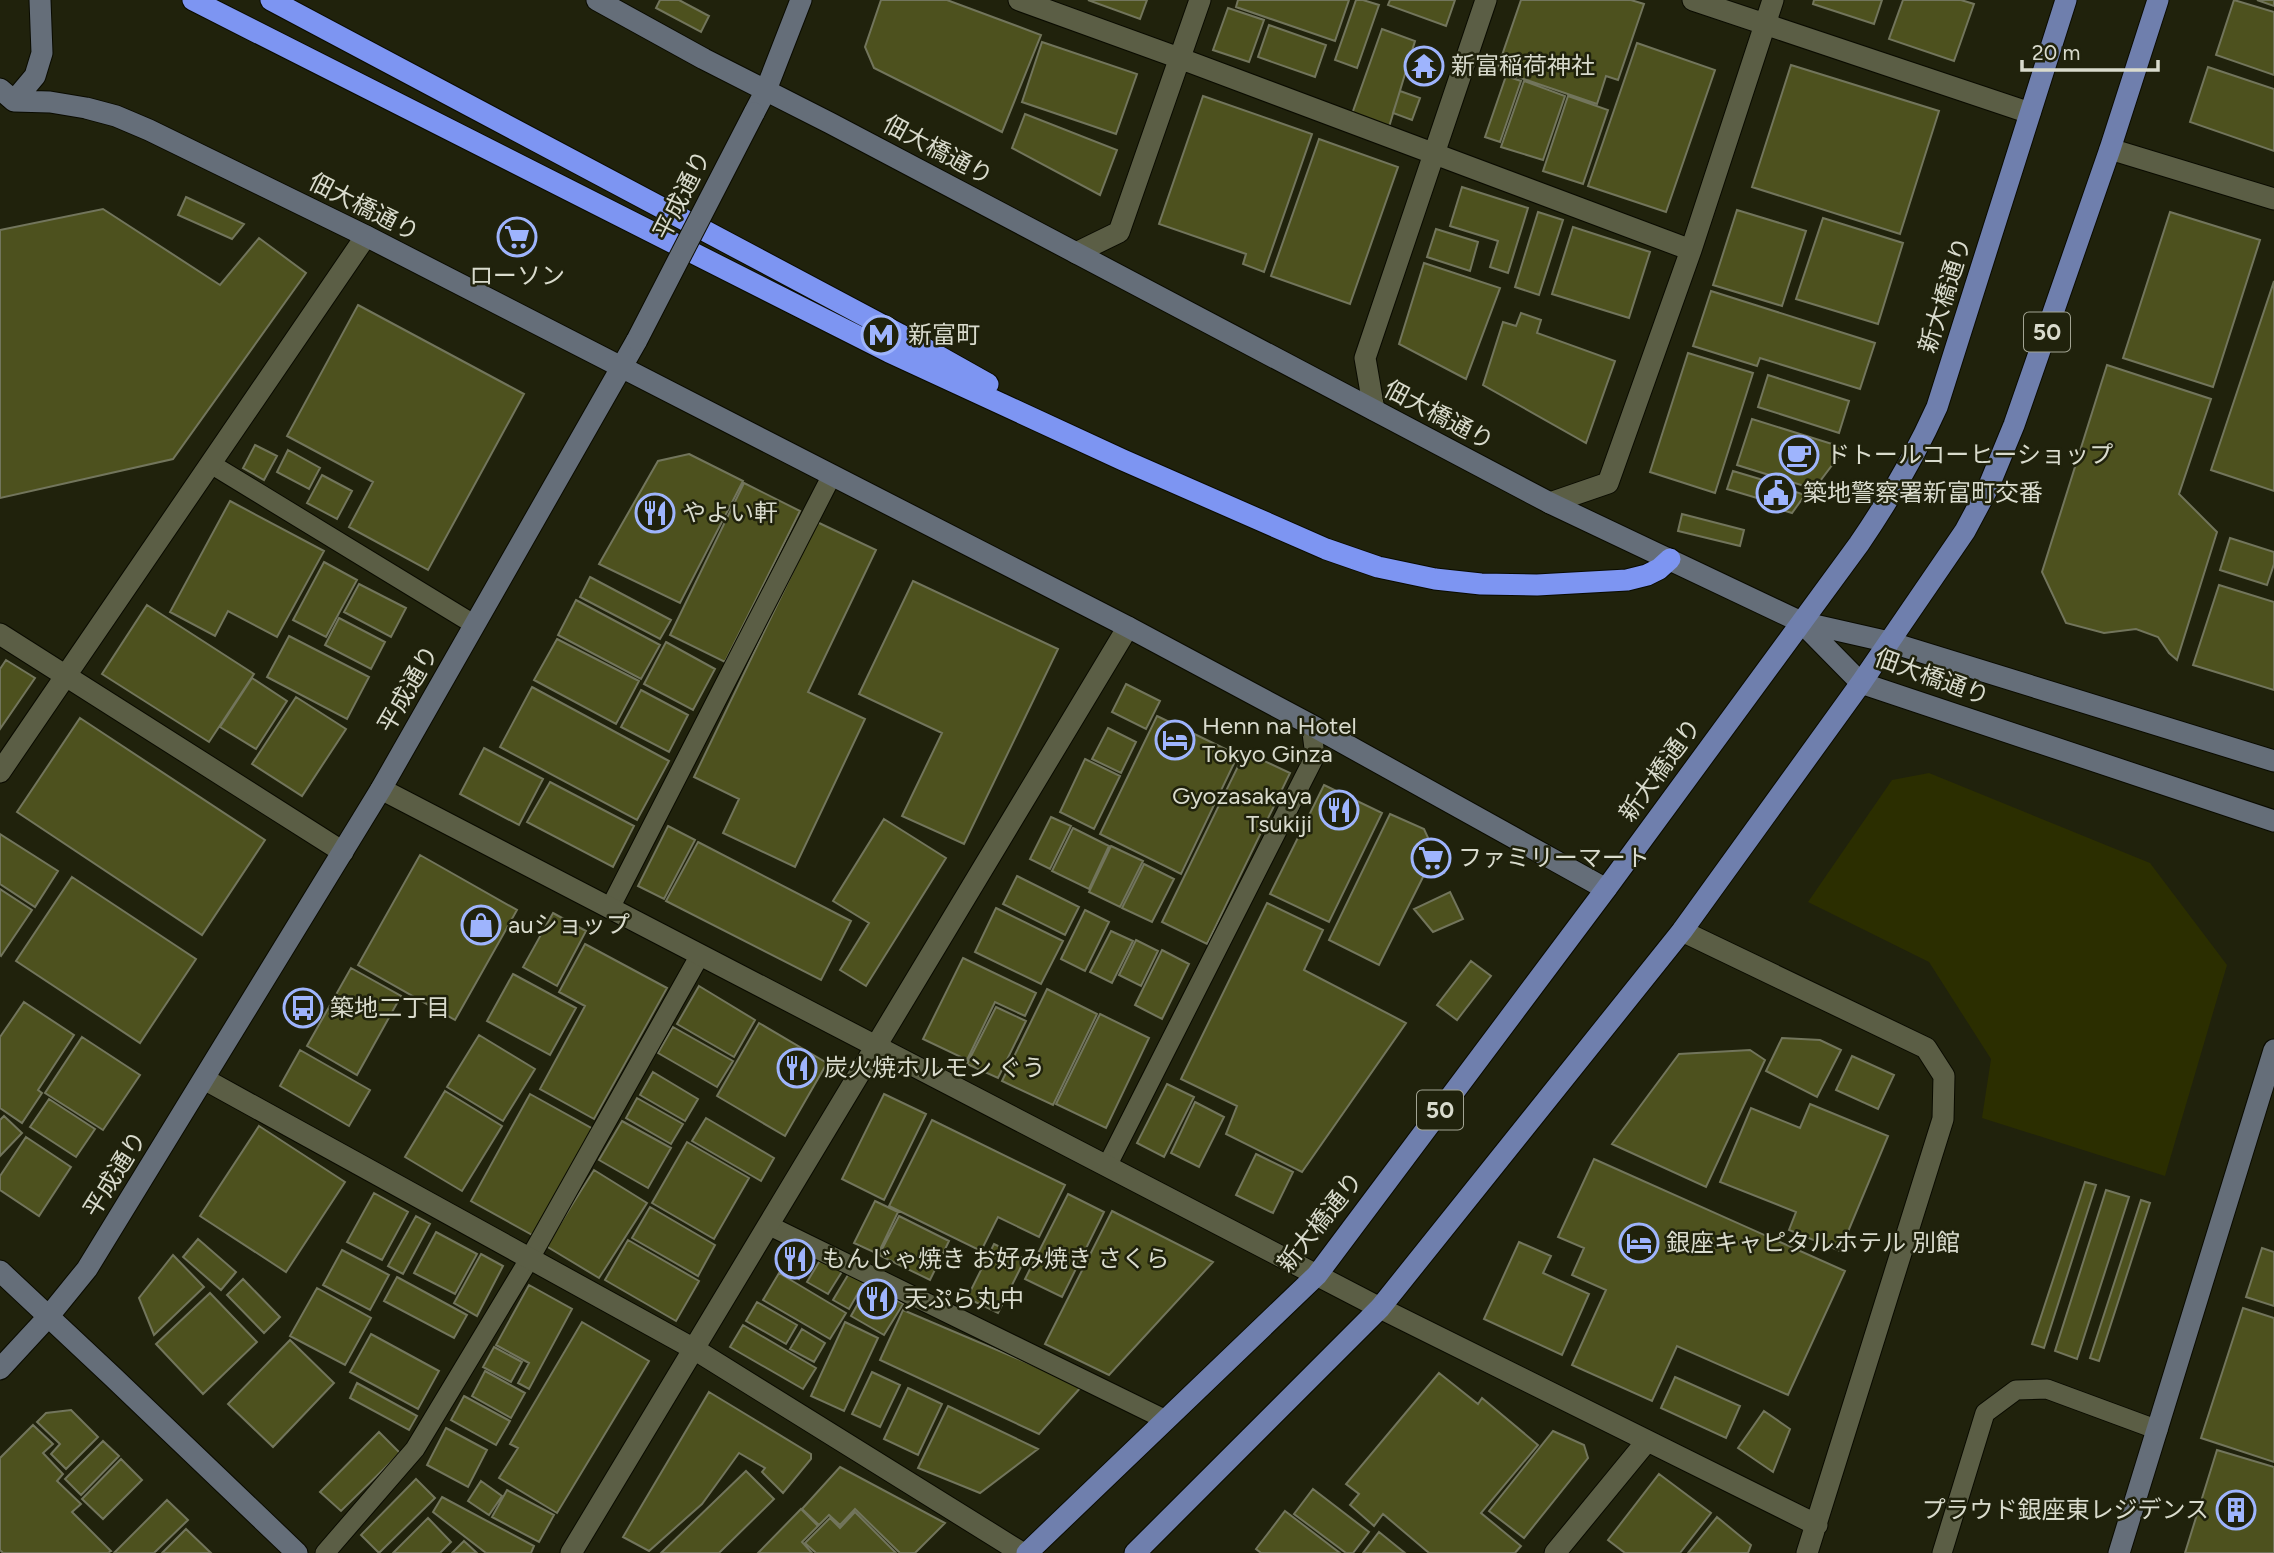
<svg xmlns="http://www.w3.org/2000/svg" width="2274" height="1553" viewBox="0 0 2274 1553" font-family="Figtree,'Noto Sans JP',sans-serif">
	<rect width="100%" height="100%" fill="#20220c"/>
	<!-- green -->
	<path fill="#2b2e00" d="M1929,773l221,90 77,102 -62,211 -183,-58 9,-59 -62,-97 -121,-60 84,-122z"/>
	<!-- building -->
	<path fill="#4d511e" stroke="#72755c" stroke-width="2" d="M660,0h19l30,16 -8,16 -45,-24z
		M881,0h66l94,35 -39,97 -128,-64 -9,-21z
		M1088,0h59l-7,19z
		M1238,0h111l-14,41 -99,-34z
		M1356,0h7l16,5 -22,63 -22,-8z
		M1390,0h65l-9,26 -58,-21z
		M1521,0h110l13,4 -26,76 -12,-4 -9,28 -100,-34z
		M1814,0h68l-8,24 -61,-20z
		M1903,0h58l13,4 -20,57 -65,-22z
		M2234,0l40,12v63l-58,-20z
		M2257,0h17v6z
		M1228,8l36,12 -15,42 -36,-12z
		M1269,25l57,20 -11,32 -57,-20z
		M1382,29l33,12 -26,86 -37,-13z
		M1042,42l95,32 -21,60 -94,-32z
		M1637,43l78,27 -49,142 -78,-26z
		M1791,65l148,46 -39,123 -148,-47z
		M2208,67l66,22v62l-84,-29z
		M1506,76l15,5 -21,61 -15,-5z
		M1524,81l41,15 -22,64 -42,-13z
		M1400,91l20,7 -8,22 -19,-7z
		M1203,96l109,38 -48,138 -21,-8 3,-10 -87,-30z
		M1568,96l40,14 -25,74 -40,-13z
		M1025,114l92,36 -17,45 -88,-47z
		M1319,139l79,28 -48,137 -79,-28z
		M1462,187l66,21 -20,65 -18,-6 8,-26 -48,-15z
		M186,197l58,27 -12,15 -54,-24z
		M103,209l117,76 39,-47 47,35 -133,186 -173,39v-268z
		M1737,210l69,21 -24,75 -69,-21z
		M1538,212l25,8 -24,75 -24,-8z
		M2170,212l90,28 -47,147 -90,-29z
		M1823,218l80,25 -25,81 -82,-25z
		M1573,227l77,25 -21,66 -77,-24z
		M1436,229l42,13 -8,29 -43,-14z
		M1424,263l76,25 -34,91 -67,-35z
		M2274,281v210l-63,-21z
		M1711,291l164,52 -15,46 -100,-31 -3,8 -64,-20z
		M358,305l166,89 -96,176 -79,-43 24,-45 -86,-46z
		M1521,313l20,7 -4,13 78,28 -29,82 -103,-58 20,-63 13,4z
		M1688,353l65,20 -38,120 -65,-21z
		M2107,365l104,34 -32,95 38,38 -40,128 -8,-7 -11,-16 -22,-8 -32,4 -38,-10 -24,-51z
		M1768,375l81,26 -10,32 -81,-26z
		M1752,419l93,29 -31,41 -77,-24z
		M255,445l22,11 -13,24 -21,-12z
		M288,450l32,18 -11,21 -32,-17z
		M689,454l54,27 -63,122 -81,-39 59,-103z
		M1733,471l30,9 -6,18 -30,-9z
		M322,475l30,16 -15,28 -30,-16z
		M744,483l56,28 -75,151 -55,-27z
		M1769,483l36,12 -13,18 -29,-9z
		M230,501l94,50 -47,86 -49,-26 -13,25 -45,-24z
		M1682,514l62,16 -4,16 -62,-15z
		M817,522l59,28 -68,142 57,27 -70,148 -72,-34 16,-34 -45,-22z
		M2230,538l44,14v12l-7,21 -47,-15z
		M324,562l33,18 -31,57 -33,-17z
		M590,577l81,43 -11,19 -80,-42z
		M913,581l145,68 -94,195 -62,-28 40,-83 -83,-39z
		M359,584l47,24 -15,29 -47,-25z
		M2219,585l55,17v88l-81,-25z
		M576,600l84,45 -19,34 -83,-44z
		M147,605l107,69 -45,68 -107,-68z
		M339,618l46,24 -14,27 -46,-24z
		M289,636l80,41 -22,42 -80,-42z
		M557,639l82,42 -23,43 -82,-44z
		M666,642l49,27 -22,41 -49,-26z
		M6,660l29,18 -35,51v-60z
		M252,678l35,23 -31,48 -36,-22z
		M1126,684l34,17 -14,28 -34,-17z
		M532,687l137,74 -32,59 -137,-73z
		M641,690l47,25 -19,37 -48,-25z
		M296,697l50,32 -44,67 -50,-32z
		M1157,716l81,39 -57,119 -81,-40z
		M80,718l185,122 -63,95 -185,-123z
		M1108,728l28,14 -15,31 -29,-14z
		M484,748l59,31 -24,46 -59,-31z
		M1245,752l45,21 -83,171 -45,-22z
		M1085,759l35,17 -26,53 -34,-17z
		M550,782l84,44 -21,41 -86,-45z
		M1324,785l58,28 -53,109 -59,-28z
		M1390,814l34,15 20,44 -21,4 -44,88 -50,-25z
		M1051,817l20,9 -21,43 -20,-10z
		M884,819l62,39 -80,128 -26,-16 29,-47 -36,-22z
		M668,826l27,14 -31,59 -26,-13z
		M1073,828l36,18 -20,43 -37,-18z
		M0,834l58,37 -23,36 -35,-23z
		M698,842l153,79 -30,59 -155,-79z
		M1111,846l32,15 -23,46 -31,-15z
		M420,855l97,55 -62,110 -97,-55z
		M1144,864l30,15 -22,43 -30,-14z
		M1017,876l62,31 -14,28 -62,-31z
		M72,877l124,82 -56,84 -124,-82z
		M0,889l32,21 -31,46 -1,-1z
		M1450,892l13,27 -30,13 -19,-23z
		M1267,903l56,27 -19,40 102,53 -104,149 -76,-38 11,-28 -56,-27z
		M996,908l67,33 -22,43 -66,-32z
		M1085,910l24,12 -24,49 -24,-12z
		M553,913l33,18 -29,55 -34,-19z
		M1111,931l22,10 -21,42 -22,-11z
		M1136,940l22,11 -17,35 -22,-11z
		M585,944l82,44 -73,131 -54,-30 45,-83 -26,-14z
		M1162,950l27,14 -27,55 -27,-14z
		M963,958l73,35 -11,23 -30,-14 -28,58 -44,-21z
		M1471,961l20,15 -34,44 -20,-15z
		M351,968l50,28 -44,79 -50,-29z
		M513,974l63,34 -26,47 -63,-34z
		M699,986l56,34 -21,37 -57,-33z
		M1047,989l50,25 -44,91 -51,-24z
		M24,1002l50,33 -36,55 4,3 -20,30 -22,-15v-71z
		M996,1007l30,14 -28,57 -31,-14z
		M1100,1014l49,24 -43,90 -50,-24z
		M759,1023l68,40 -42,73 -68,-40z
		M673,1027l60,34 -16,26 -59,-34z
		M479,1035l56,34 -32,52 -56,-34z
		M82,1037l58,38 -37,55 -58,-37z
		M1782,1038l38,2 21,10 -24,47 -51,-26z
		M300,1050l70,40 -21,36 -69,-40z
		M1750,1050l15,10 -59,127 -94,-43 67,-90z
		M1852,1056l42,19 -16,34 -42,-19z
		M653,1072l45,27 -13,22 -45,-26z
		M1167,1084l27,13 -30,60 -27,-14z
		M445,1091l57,35 -40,65 -57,-34z
		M530,1094l63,35 -59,107 -63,-35z
		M884,1094l42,20 -42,86 -42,-21z
		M637,1098l46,26 -12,20 -45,-26z
		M49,1099l46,30 -19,28 -46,-30z
		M1195,1102l29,15 -25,50 -28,-14z
		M1810,1104l78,32 -48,115 -51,-21 7,-18 -76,-30 31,-74 49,20z
		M4,1116l18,17 -22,23v-36z
		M706,1118l68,40 -13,23 -69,-40z
		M932,1120l133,65 -26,52 -41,-20 -17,34 -92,-45z
		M622,1121l49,27 -23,40 -49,-28z
		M259,1126l86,56 -59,90 -86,-56z
		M26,1137l45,30 -32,49 -39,-26v-14z
		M687,1142l62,36 -35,61 -62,-36z
		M1256,1154l37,18 -20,41 -37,-18z
		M1594,1159l251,112 -57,124 -111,-49 -25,55 -80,-36 34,-75 -34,-15 12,-27 -26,-11z
		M594,1170l53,33 -48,75 -53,-32z
		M2085,1182l11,3 -52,163 -12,-4z
		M2106,1190l23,7 -52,162 -22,-8z
		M374,1193l34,19 -26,48 -35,-18z
		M1068,1194l36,18 -42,85 -37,-18z
		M2141,1200l9,3 -51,158 -9,-3z
		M875,1201l23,11 -20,42 -24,-11z
		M650,1207l65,38 -17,31 -66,-38z
		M1112,1211l101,51 -104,113 -64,-31z
		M416,1216l14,8 -27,50 -15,-8z
		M899,1216l50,25 -19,39 -51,-25z
		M436,1232l41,22 -22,40 -41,-21z
		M198,1239l38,33 -15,18 -38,-33z
		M628,1240l71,41 -23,40 -71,-41z
		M1519,1242l32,14 -8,17 46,21 -27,61 -78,-36z
		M994,1244l31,15 -27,54 -31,-15z
		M794,1246l18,11 -13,22 -18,-12z
		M2262,1248l12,4v54l-28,-9z
		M342,1250l47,25 -19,35 -47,-25z
		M481,1254l22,12 -26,50 -23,-13z
		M173,1255l31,32 -50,48 -15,-37z
		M822,1257l21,13 -15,24 -21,-12z
		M851,1270l15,9 -17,30 -16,-9z
		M779,1273l67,40 -16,26 -67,-39z
		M397,1277l70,38 -13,23 -70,-37z
		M243,1279l37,38 -16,16 -37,-38z
		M869,1284l34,20 -19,31 -33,-19z
		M529,1285l43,24 -43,80 -11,-6 11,-20 -33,-18z
		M317,1288l54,30 -26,47 -55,-29z
		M210,1293l47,49 -54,52 -47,-50z
		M757,1302l40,23 -11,19 -40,-23z
		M2243,1308l31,10v144l-73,-24z
		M903,1310l179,76 -43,48 -159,-74z
		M582,1322l67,39 -92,152 -58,-35 19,-30 -8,-4z
		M845,1322l33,16 -34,73 -33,-15z
		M743,1325l73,43 -13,21 -73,-42z
		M802,1329l23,14 -11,19 -24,-13z
		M371,1334l68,37 -21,38 -68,-37z
		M290,1340l44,43 -61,64 -45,-43z
		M494,1347l28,15 -11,20 -28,-15z
		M485,1371l40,22 -14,25 -39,-22z
		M872,1372l28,13 -20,42 -28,-13z
		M1439,1373l39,31 4,-6 56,47 -57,68 40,33 -6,7h-86l-46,-39 -9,12 -24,-21 9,-11 -13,-10z
		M1675,1377l65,29 -14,32 -65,-30z
		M357,1383l60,33 -8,14 -59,-32z
		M908,1388l34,16 -24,51 -34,-16z
		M709,1392l102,62v5l-28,34 -21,-21 3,-4 -26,-15 -37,51 -53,47 -26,-14z
		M464,1396l46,25 -14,24 -45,-25z
		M948,1406l90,43 -58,44 -62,-25z
		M71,1410l27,27 -32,32 -15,-15 9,-10 -23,-22 9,-9z
		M1764,1411l26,18 -17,43 -35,-24z
		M33,1425l20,19 -10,9 20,21 -6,7 24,23 -9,8 39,39 -3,2h-105l-3,-3v-92z
		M446,1428l41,22 -19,37 -41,-22z
		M1553,1431l31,14 4,13 -64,80 -35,-27z
		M379,1432l21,21 -59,58 -21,-19z
		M103,1441l16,15 -38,39 -16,-16z
		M2217,1450l57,17v86h-89z
		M121,1459l21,21 -39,39 -21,-20z
		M840,1467l105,56 -30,30h-15l-45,-44 -15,16 -11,-10 -10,10 -17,-16z
		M746,1471l28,28 -55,54h-58z
		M1659,1474l52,39 -31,40h-55l-17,-13z
		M416,1479l19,19 -56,55 -18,-18z
		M481,1481l21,15 -13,19 -21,-14z
		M1313,1489l56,43 -16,21h-7l-52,-39z
		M507,1490l47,25 -15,27 -47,-25z
		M442,1497l92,49 -3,7h-45l-53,-41z
		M167,1500l21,20 -34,33h-40z
		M801,1509l17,17 -16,16 10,11h-54z
		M1285,1511l55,42h-79l-5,-4z
		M855,1512l41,41h-80l-11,-10 25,-25 10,10z
		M1717,1517l34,28 -3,8h-60z
		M428,1518l23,24 -11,11h-47z
		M186,1529l25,24h-49z
		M1379,1532l26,21h-42z
		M464,1541l13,12h-25z"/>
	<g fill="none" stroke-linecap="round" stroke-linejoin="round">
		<defs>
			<path id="lane" d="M211,464l264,161
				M610,908l222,-433
				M1107,1166l208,-410 -4,-31
				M768,1225l398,195
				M325,1553l90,-104 115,-191 170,-303
				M1942,1553l43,-140 31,-23 31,-1 111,41"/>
			<path id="street" d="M1019,0l160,58 512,192
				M1693,0l337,113
				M2110,149l164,50
				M1076,253l43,-21 81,-232
				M1374,410l-9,-52 121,-358
				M1550,503l58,-20 83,-233 82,-250
				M0,634l343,218
				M0,772l366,-536
				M381,789l999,519 437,217
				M1682,931l244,117 18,28 -1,43 -136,434
				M204,1079l490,270 328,204
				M571,1553l557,-926
				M1555,1553l92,-112"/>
			<path id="secondary" d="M597,0l107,59 126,64 720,380 251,119 60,61 413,138
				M0,89l14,12 36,1 36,6 30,8 33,14 217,106 762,391 183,98 295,164
				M14,101l21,-25 7,-23 -2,-53
				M754,113l12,-23 35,-90
				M1801,622l88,20 385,119
				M0,1271l113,106 184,176
				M0,1369l48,-52 39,-48 294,-480 256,-449
				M2119,1553l155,-503"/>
			<path id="primary" d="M1027,1553l290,-278 289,-386 253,-345c30,-44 56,-88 78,-137l129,-407
				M1135,1553l245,-245 302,-377 179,-248 104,-152 23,-43 26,-63 96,-276 48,-149"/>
			<path id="highway" d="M193,0l696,352 234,108 203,89 52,18 57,12 46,5 56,1 90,-5 20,-5 12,-6 11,-10
				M271,0l628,334 89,50"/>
		</defs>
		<!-- lane casing -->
		<use href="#lane" stroke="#0a0b00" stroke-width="21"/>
		<!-- street casing -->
		<use href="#street" stroke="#0a0b00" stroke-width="23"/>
		<!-- secondary casing -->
		<use href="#secondary" stroke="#0a0b00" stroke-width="23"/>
		<!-- primary casing -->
		<use href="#primary" stroke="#0a0b00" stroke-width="23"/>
		<!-- highway casing -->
		<use href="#highway" stroke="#0a0b00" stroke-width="23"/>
		<!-- lane -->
		<use href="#lane" stroke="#5b5e45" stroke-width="19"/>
		<!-- street -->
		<use href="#street" stroke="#5b5e45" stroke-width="21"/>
		<!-- secondary -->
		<use href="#secondary" stroke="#656e79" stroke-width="21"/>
		<!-- primary -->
		<use href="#primary" stroke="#6f7fad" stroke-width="21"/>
		<!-- highway -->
		<use href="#highway" stroke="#7d95f2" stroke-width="21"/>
		<defs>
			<path id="secondary-bridge" d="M637,340l117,-227"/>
		</defs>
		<!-- secondary-bridge casing -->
		<use href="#secondary-bridge" stroke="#0a0b00" stroke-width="23" stroke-linecap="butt"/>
		<!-- secondary-bridge -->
		<use href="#secondary-bridge" stroke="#656e79" stroke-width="21"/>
	</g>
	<!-- icons -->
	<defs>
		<symbol id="temple-ring" viewBox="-11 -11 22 22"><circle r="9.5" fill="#20220c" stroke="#9eb4fd" stroke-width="1.5"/><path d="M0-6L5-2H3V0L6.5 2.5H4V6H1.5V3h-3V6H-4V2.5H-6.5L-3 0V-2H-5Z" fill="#9eb4fd"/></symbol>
		<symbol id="supermarket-ring" viewBox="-11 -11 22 22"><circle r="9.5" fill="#20220c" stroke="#9eb4fd" stroke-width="1.5"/><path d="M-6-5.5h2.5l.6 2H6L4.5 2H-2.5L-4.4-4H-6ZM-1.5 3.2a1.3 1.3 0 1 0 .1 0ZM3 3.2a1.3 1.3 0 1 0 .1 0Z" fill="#9eb4fd"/></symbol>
		<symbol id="metro-ring" viewBox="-11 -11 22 22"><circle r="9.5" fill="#20220c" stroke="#9eb4fd" stroke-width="1.5"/><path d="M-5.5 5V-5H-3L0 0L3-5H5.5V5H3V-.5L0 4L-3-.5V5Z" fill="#9eb4fd"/></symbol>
		<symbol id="cafe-ring" viewBox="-11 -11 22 22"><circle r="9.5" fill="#20220c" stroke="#9eb4fd" stroke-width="1.5"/><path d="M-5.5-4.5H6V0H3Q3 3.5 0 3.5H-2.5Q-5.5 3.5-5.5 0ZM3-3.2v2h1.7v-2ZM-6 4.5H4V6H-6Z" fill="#9eb4fd"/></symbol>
		<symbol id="civic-ring" viewBox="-11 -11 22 22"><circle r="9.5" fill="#20220c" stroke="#9eb4fd" stroke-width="1.5"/><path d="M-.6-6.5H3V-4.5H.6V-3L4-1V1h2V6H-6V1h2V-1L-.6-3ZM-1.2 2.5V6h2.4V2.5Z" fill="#9eb4fd"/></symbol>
		<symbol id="restaurant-ring" viewBox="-11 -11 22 22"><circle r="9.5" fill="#20220c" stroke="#9eb4fd" stroke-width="1.5"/><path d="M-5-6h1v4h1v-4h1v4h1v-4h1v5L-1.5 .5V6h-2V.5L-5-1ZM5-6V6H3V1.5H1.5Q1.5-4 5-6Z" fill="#9eb4fd"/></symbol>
		<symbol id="hotel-ring" viewBox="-11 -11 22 22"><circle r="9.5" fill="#20220c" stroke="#9eb4fd" stroke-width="1.5"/><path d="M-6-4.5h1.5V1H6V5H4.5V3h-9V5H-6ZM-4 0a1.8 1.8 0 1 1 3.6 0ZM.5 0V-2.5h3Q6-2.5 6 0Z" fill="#9eb4fd"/></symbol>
		<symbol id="shop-ring" viewBox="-11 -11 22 22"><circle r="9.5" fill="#20220c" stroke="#9eb4fd" stroke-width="1.5"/><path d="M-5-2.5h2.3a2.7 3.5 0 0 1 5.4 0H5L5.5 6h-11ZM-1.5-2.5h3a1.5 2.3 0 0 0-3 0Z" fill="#9eb4fd"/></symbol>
		<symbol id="bus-ring" viewBox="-11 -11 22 22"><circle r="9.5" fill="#20220c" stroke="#9eb4fd" stroke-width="1.5"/><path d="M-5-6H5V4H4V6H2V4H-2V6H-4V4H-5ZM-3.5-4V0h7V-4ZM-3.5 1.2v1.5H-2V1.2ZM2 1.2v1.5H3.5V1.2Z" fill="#9eb4fd"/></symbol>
		<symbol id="building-ring" viewBox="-11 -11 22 22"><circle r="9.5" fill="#20220c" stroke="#9eb4fd" stroke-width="1.5"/><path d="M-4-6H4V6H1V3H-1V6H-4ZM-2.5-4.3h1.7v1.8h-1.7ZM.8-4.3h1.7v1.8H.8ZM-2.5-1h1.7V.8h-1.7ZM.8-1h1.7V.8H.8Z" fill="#9eb4fd"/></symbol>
	</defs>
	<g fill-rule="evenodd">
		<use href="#temple-ring" x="1402" y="44" width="44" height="44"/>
		<use href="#supermarket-ring" x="495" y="215" width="44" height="44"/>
		<use href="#metro-ring" x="859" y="313" width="44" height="44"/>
		<use href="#cafe-ring" x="1777" y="433" width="44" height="44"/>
		<use href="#civic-ring" x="1754" y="471" width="44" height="44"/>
		<use href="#restaurant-ring" x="633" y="491" width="44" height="44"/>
		<use href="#hotel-ring" x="1153" y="718" width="44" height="44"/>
		<use href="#restaurant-ring" x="1317" y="788" width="44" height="44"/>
		<use href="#supermarket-ring" x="1409" y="836" width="44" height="44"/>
		<use href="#shop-ring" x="459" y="903" width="44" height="44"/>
		<use href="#bus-ring" x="281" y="986" width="44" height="44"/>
		<use href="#restaurant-ring" x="775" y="1046" width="44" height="44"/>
		<use href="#hotel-ring" x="1617" y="1221" width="44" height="44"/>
		<use href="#restaurant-ring" x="773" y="1237" width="44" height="44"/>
		<use href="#restaurant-ring" x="855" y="1277" width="44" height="44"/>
		<use href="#building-ring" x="2214" y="1488" width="44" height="44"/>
	</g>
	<g text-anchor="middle" stroke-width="5" stroke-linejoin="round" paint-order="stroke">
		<!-- shield labels -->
		<g fill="#20220c" stroke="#a2a493" stroke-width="2">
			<rect x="2024" y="312.5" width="46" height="39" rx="5"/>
			<rect x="1417" y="1090.5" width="46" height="39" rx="5"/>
		</g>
		<g font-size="23" font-weight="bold" fill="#d9dbcd">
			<text x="2047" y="340">50</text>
			<text x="1440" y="1118">50</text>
		</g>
		<!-- poi labels -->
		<g font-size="24" fill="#d9dbcd" stroke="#20220c" text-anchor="start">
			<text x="1451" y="74">新富稲荷神社</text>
			<text x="517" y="284" text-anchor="middle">ローソン</text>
			<text x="908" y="343">新富町</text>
			<text x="1826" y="463">ドトールコーヒーショップ</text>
			<text x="1803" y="501">築地警察署新富町交番</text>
			<text x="682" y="521">やよい軒</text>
			<text x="1202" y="734">Henn na Hotel<tspan x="1202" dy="28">Tokyo Ginza</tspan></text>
			<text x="1312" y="804" text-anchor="end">Gyozasakaya<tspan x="1312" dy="28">Tsukiji</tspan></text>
			<text x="1458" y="866">ファミリーマート</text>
			<text x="508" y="933">auショップ</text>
			<text x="330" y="1016">築地二丁目</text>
			<text x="824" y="1076">炭火焼ホルモン ぐう</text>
			<text x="1666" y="1251">銀座キャピタルホテル 別館</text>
			<text x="822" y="1267">もんじゃ焼き お好み焼き さくら</text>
			<text x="904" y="1307">天ぷら丸中</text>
			<text x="2209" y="1518" text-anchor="end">プラウド銀座東レジデンス</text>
		</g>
		<!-- street labels -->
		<g font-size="24" fill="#d9dbcd" stroke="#20220c">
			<text transform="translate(938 150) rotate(28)" y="8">佃大橋通り</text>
			<text transform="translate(682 195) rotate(-63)" y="8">平成通り</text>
			<text transform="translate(364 207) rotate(27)" y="8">佃大橋通り</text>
			<text transform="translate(1945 295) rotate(-72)" y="8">新大橋通り</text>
			<text transform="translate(1439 415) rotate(28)" y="8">佃大橋通り</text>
			<text transform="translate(1932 677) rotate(20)" y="8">佃大橋通り</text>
			<text transform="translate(408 689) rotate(-60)" y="8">平成通り</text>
			<text transform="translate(1660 770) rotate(-54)" y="8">新大橋通り</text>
			<text transform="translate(115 1174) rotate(-58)" y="8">平成通り</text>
			<text transform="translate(1320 1222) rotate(-51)" y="8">新大橋通り</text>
		</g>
	</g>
	<!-- scale -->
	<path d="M2022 60v10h136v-10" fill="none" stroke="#d9dbcd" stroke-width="3.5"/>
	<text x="2032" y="60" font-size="21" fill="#d9dbcd" stroke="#20220c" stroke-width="5" paint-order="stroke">20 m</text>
</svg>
